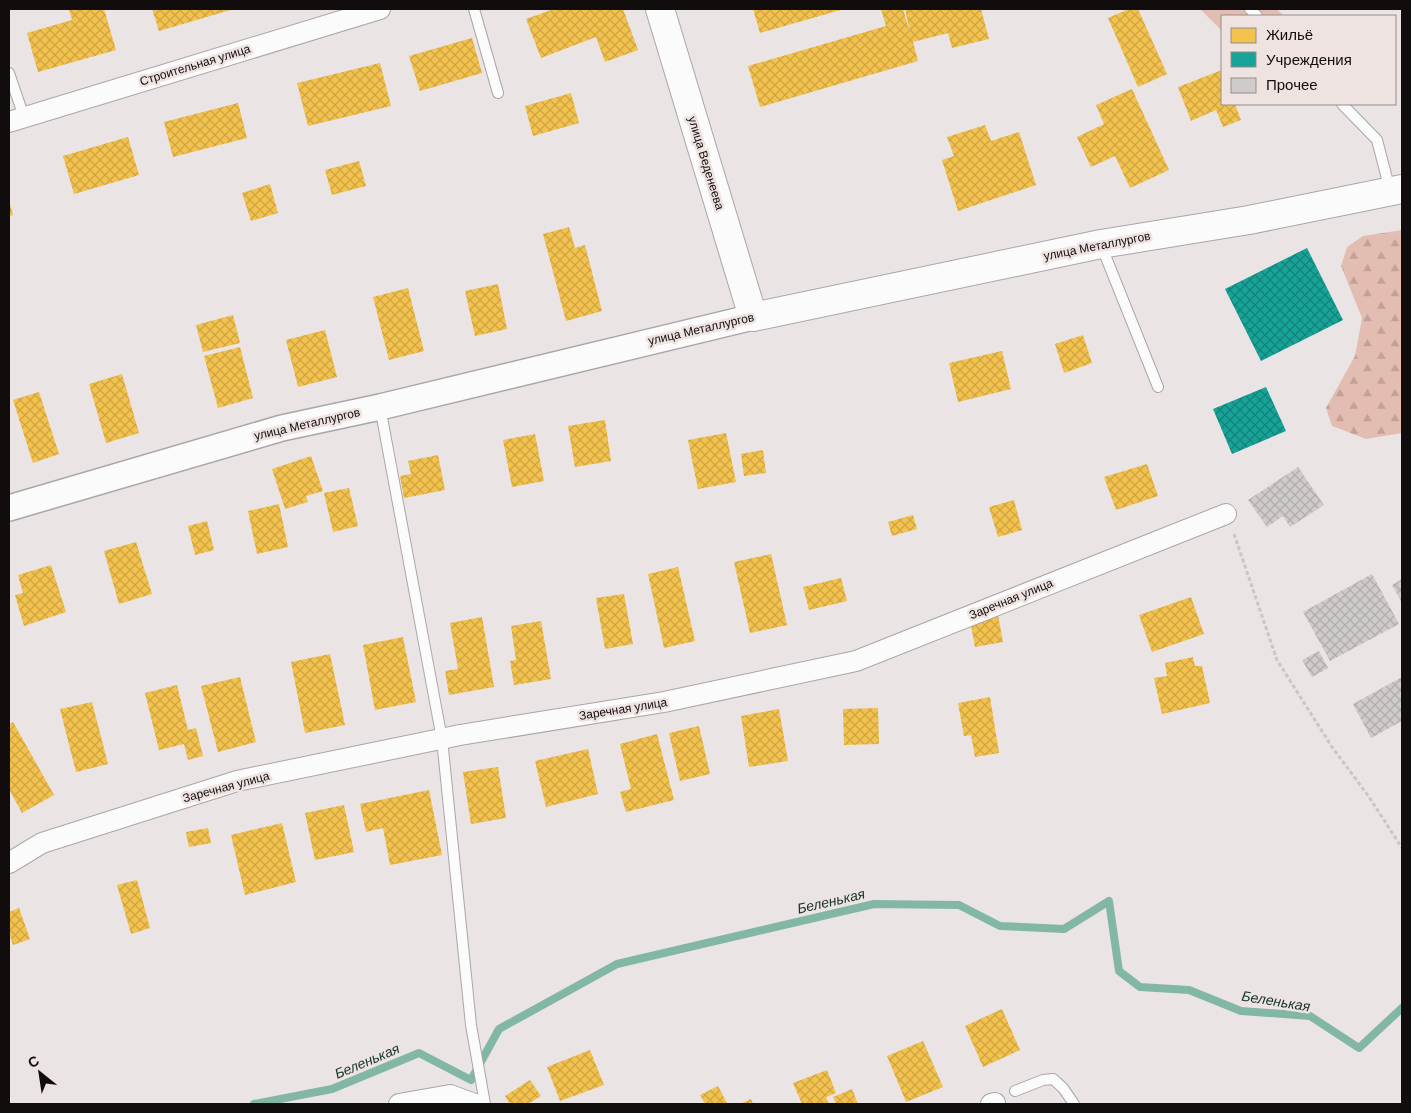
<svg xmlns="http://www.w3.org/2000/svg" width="1411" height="1113" viewBox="0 0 1411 1113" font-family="'DM Sans',sans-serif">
	<defs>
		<pattern id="forest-firs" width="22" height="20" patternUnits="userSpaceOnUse" patternTransform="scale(1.25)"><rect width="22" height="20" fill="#e4bdb2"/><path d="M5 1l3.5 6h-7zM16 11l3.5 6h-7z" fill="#c3a198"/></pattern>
		<pattern id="homes-cross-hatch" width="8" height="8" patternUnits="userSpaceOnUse" patternTransform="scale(1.25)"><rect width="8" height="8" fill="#f2c14e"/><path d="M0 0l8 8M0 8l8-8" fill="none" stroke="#cea543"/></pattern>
		<pattern id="public-cross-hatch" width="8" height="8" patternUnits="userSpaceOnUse" patternTransform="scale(1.25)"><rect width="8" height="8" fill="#17a398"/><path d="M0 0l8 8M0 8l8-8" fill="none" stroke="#13837a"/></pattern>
		<pattern id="building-cross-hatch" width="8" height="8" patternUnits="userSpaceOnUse" patternTransform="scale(1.25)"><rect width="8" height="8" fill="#cfcbca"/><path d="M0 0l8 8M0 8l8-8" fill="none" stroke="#b1adac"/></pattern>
	</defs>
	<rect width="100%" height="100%" fill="#eae5e4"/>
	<!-- forest -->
	<path fill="url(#forest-firs)" d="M1200,9h77l7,7h-62v15z
		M1402,230v203l-36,6 -34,-13 -6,-18 29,-52 7,-38 -21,-52 6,-19 16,-11z"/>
	<!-- homes -->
	<path fill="url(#homes-cross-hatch)" d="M69,9h35l12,41 -78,22 -11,-39 45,-13z
		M152,9h82l-75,22z
		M554,9h69l15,41 -33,12 -9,-25 -55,21 -15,-39z
		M753,9h91l-84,24z
		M881,9h22l7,24 -5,-24h76l8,30 -37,9 -4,-15 -35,9 5,19 -158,46 -12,-41 138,-40z
		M1129,9h9l29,65 -29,13 -30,-69z
		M472,38l10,35 -62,18 -11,-35z
		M380,63l11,43 -83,20 -11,-43z
		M1222,70v34h13l6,16 -18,7 -7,-17 -25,11 -13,-34z
		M1132,89l37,81 -39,18 -15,-32 -24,11 -14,-30 27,-13 -8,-19z
		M571,93l8,30 -46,13 -8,-30z
		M238,103l9,35 -74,19 -9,-35z
		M985,125l6,16 28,-9 17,53 -78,26 -16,-51 12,-4 -7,-19z
		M128,137l11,38 -65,19 -11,-38z
		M359,161l7,25 -34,9 -7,-25z
		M270,184l8,29 -27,8 -9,-28z
		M9,200l4,15 -4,1z
		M569,227l6,21 10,-3 17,66 -36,10 -23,-87z
		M498,284l9,45 -32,7 -10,-45z
		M408,288l16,63 -35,9 -16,-63z
		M233,315l7,28 -37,9 -7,-27z
		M325,330l12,47 -39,10 -12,-47z
		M1083,335l9,28 -28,10 -9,-29z
		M240,347l13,51 -35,10 -14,-52z
		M1002,351l9,38 -53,13 -9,-39z
		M122,374l17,59 -33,10 -17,-59z
		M39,392l20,62 -26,9 -20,-63z
		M605,420l6,41 -36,6 -7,-41z
		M726,433l10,49 -38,7 -10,-49z
		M535,434l9,47 -32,6 -9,-47z
		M763,450l3,23 -22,3 -3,-22z
		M438,455l7,35 -41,8 -4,-22 11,-2 -3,-13z
		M311,456l12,35 -17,5 2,6 -23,7 -13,-40z
		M1147,464l11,32 -42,14 -12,-33z
		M349,488l9,38 -25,6 -9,-39z
		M1014,500l8,30 -24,7 -9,-30z
		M279,504l9,43 -31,7 -9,-43z
		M913,515l4,14 -25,7 -4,-14z
		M207,521l7,29 -19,5 -7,-29z
		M136,542l16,52 -33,10 -15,-53z
		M771,554l16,71 -37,8 -16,-71z
		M51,565l15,47 -42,14 -9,-31 8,-2 -5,-18z
		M678,567l17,74 -31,7 -16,-74z
		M841,578l6,23 -38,9 -6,-23z
		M624,594l9,50 -28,5 -9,-51z
		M1191,597l13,37 -52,18 -13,-37z
		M998,615l5,27 -28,5 -5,-27z
		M482,617l12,70 -45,8 -4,-24 13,-2 -8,-46z
		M541,621l10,58 -37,6 -4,-24 6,-1 -5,-34z
		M403,637l13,65 -41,8 -12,-65z
		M330,654l15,71 -40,8 -14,-71z
		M1193,657l2,9h7l8,37 -48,11 -8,-36 13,-2 -2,-13z
		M240,677l16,65 -38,10 -17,-66z
		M177,685l11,45 8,-2 7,28 -15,4 -4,-16 -25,6 -14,-57z
		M990,697l9,56 -24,4 -4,-22 -7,1 -6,-33z
		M92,702l16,62 -32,8 -16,-63z
		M878,708l1,36 -35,1 -1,-36z
		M779,709l9,52 -39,6 -8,-51z
		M13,722l41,73 -32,18 -13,-24v-65z
		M699,726l11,48 -30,7 -11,-48z
		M657,734l17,66 -48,12 -6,-20 11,-3 -11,-45z
		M588,749l10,45 -52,13 -11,-46z
		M498,767l8,51 -35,6 -8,-52z
		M429,790l13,65 -52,10 -7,-37 -17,4 -6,-28z
		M344,805l10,47 -39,8 -10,-47z
		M282,823l14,59 -51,13 -14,-60z
		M208,828l3,15 -22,4 -3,-15z
		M137,880l13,48 -19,6 -14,-49z
		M19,908l11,31 -17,6 -4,-12v-21z
		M1002,1009l18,41 -37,17 -18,-41z
		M923,1041l20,46 -37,15 -19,-46z
		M590,1050l14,35 -44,16 -13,-34z
		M827,1070l9,23 -10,4 3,7h-27l-9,-21z
		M530,1080l11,16 -13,8h-18l-5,-8z
		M718,1086l9,17 -22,1 -5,-9z
		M852,1089l6,15h-22l-3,-7z
		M751,1099l2,5h-13z"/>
	<!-- public -->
	<path fill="url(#public-cross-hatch)" d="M1307,248l36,72 -82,41 -36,-72z
		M1266,387l20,44 -54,23 -19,-45z"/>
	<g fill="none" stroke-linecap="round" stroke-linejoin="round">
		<!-- stream -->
		<path stroke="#83b7a5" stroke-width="8" d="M254,1104l78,-15 87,-36 52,27 28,-51 118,-65 257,-60 85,1 41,21 64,3 45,-28 10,70 21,16 49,3 52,21 69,5 49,32 43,-40"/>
	</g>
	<!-- building -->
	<path fill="url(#building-cross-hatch)" d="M1298,467l26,38 -34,22 -7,-11 -16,11 -19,-27z
		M1372,574l27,50 -69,37 -27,-49z
		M1402,579v24l-10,-18z
		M1319,651l9,17 -16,9 -10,-17z
		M1402,677v44l-31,17 -18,-34z"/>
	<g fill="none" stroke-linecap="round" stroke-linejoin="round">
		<defs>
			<path id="service" d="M474,9l24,84
				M1250,9l7,7
				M9,73l15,44
				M1342,104l35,36 13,50
				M1101,245l57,142
				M380,407l62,332 29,286 14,79
				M1015,1091l28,-11 10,-1 10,9 11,16"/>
			<path id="minor" d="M9,122l371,-113
				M9,863l33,-20 195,-62 223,-46 204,-33 192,-41 370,-147
				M399,1104l51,-9 25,9
				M991,1104l4,-1"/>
			<path id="tertiary" d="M9,508l273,-80 98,-21 373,-90"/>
			<path id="secondary" d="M660,9l93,308 348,-73 148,-24 153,-31"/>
		</defs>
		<!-- service casing -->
		<use href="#service" stroke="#aaa6a5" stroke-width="12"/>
		<!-- minor casing -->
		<use href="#minor" stroke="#aaa6a5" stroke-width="22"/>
		<!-- tertiary casing -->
		<use href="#tertiary" stroke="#aaa6a5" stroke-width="28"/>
		<!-- secondary casing -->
		<use href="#secondary" stroke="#aaa6a5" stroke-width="30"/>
		<!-- path -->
		<path stroke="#c8c7c6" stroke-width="3" stroke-dasharray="4 2.5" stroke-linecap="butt" d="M1234,534l43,126 55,87 37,50 33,51"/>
		<!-- service -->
		<use href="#service" stroke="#fcfbfb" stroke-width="10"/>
		<!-- minor -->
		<use href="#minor" stroke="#fcfbfb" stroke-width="20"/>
		<!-- tertiary -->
		<use href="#tertiary" stroke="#fcfbfb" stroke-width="25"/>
		<!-- secondary -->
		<use href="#secondary" stroke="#fcfbfb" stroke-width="28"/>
	</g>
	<g text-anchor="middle" stroke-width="5" stroke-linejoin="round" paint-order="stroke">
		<!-- street labels -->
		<g font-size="12" fill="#100d0c" stroke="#eee3e0">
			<text transform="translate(195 65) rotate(-17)" y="4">Строительная улица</text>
			<text transform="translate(706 163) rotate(73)" y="4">улица Веденеева</text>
			<text transform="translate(1097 246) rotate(-11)" y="4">улица Металлургов</text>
			<text transform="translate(701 329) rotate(-13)" y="4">улица Металлургов</text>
			<text transform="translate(307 424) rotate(-13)" y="4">улица Металлургов</text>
			<text transform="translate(1011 599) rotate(-22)" y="4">Заречная улица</text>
			<text transform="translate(623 709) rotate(-9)" y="4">Заречная улица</text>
			<text transform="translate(226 787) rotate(-15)" y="4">Заречная улица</text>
		</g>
		<!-- water labels -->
		<g font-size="14" font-style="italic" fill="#11352a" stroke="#eee3e0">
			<text transform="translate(831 901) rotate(-13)" y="5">Беленькая</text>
			<text transform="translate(1276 1001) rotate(9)" y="5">Беленькая</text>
			<text transform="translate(367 1061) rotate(-23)" y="5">Беленькая</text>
		</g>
	</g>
	<!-- border -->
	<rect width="1411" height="1113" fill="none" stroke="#100d0c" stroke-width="20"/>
	<!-- legend -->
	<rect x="1221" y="15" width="175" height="90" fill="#eee3e0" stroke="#958d8b"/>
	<rect x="1231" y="28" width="25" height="15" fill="#f2c14e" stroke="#958d8b"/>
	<text x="1266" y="40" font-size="15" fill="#100d0c">Жильё</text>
	<rect x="1231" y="52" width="25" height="15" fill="#17a398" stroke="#958d8b"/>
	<text x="1266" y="65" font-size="15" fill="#100d0c">Учреждения</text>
	<rect x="1231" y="78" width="25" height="15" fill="#cfcbca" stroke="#958d8b"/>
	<text x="1266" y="90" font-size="15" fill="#100d0c">Прочее</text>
	<!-- north arrow -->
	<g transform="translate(40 1073) rotate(330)" stroke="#eee3e0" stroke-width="4" paint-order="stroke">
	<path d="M0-4L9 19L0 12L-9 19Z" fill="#100d0c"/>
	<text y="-8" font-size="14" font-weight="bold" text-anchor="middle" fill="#100d0c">С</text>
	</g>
</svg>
